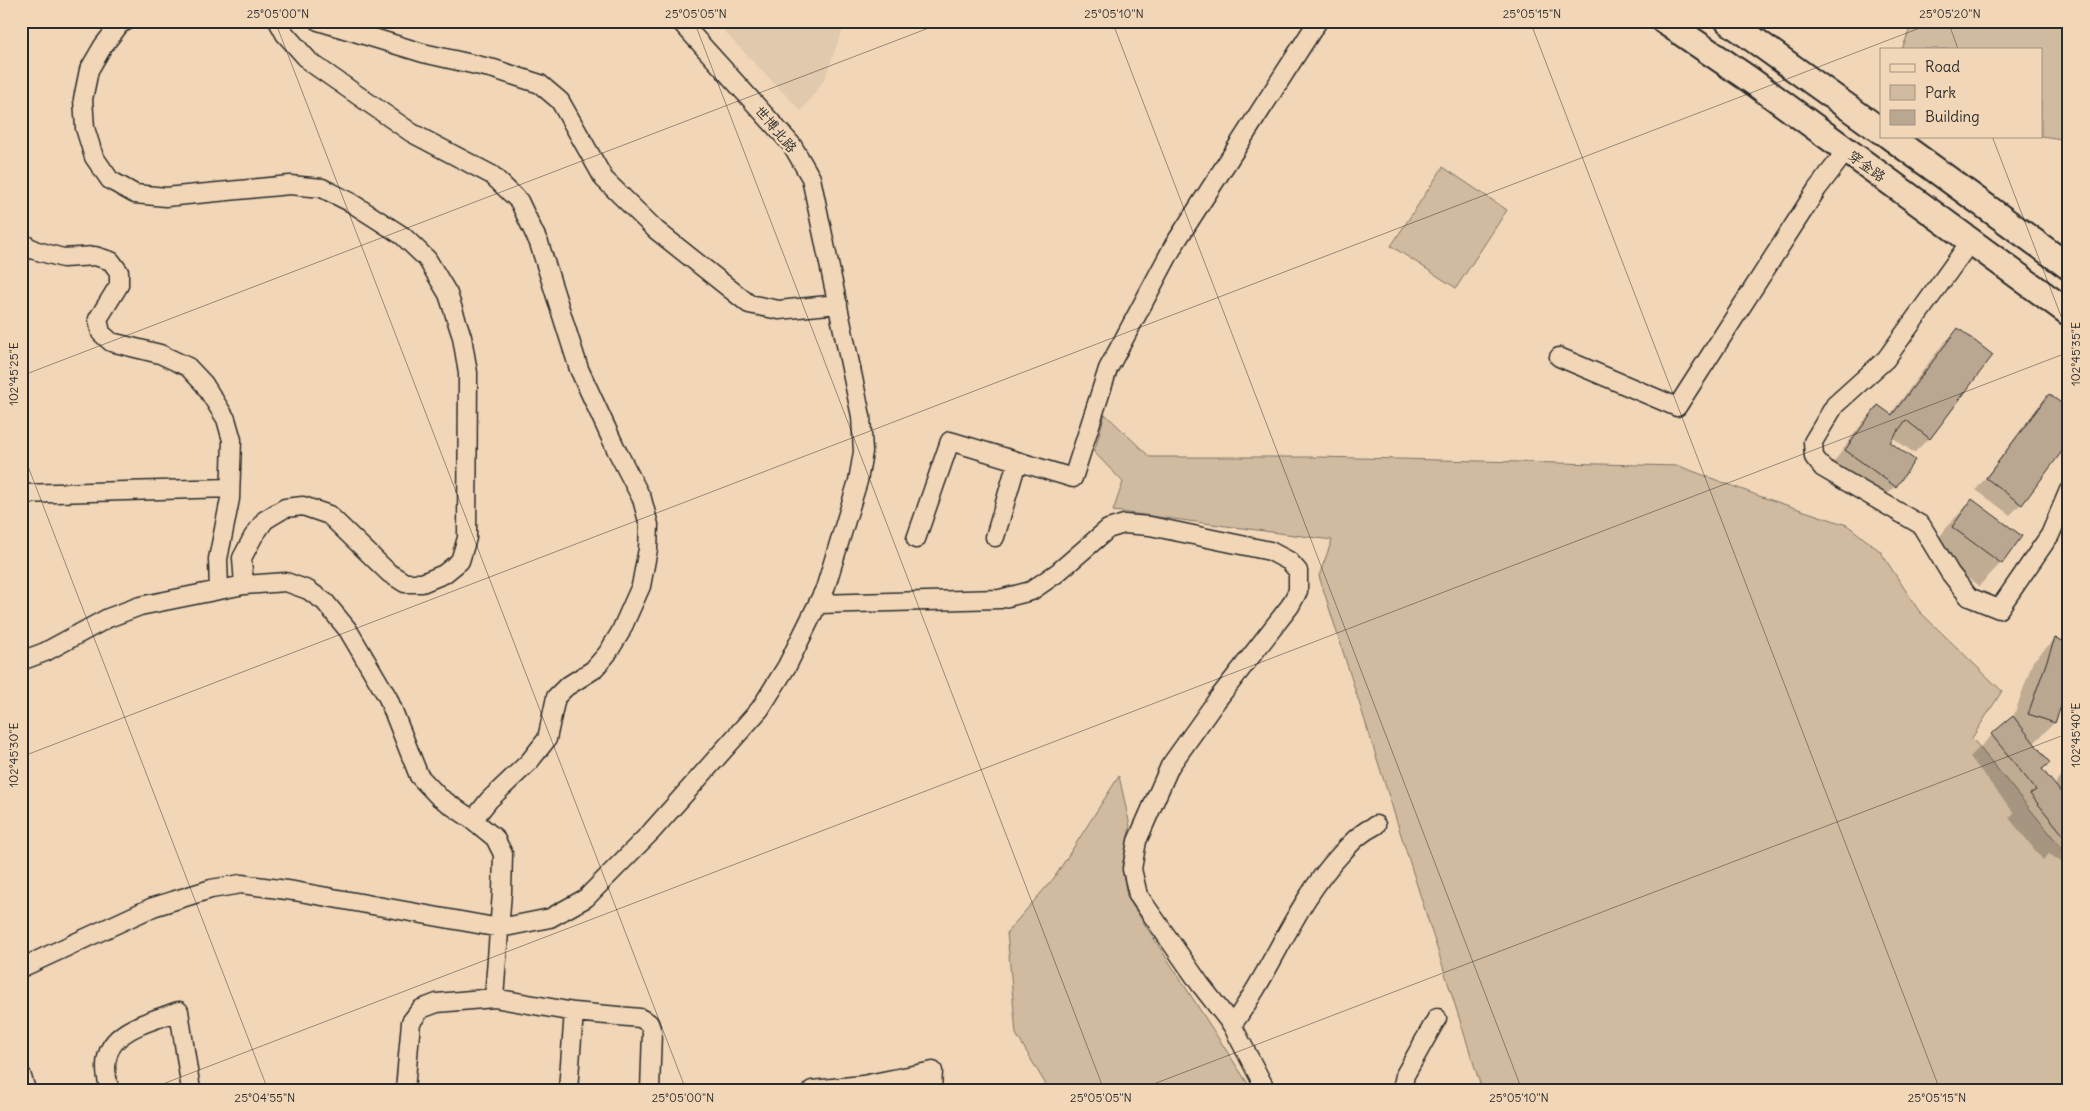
<svg xmlns="http://www.w3.org/2000/svg" width="2090" height="1111" viewBox="0 0 2090 1111" font-family="Delius,'LXGW WenKai TC',sans-serif">
	<rect width="100%" height="100%" fill="#f1d7b8"/>
	<filter id="ink" filterUnits="userSpaceOnUse"><feTurbulence type="fractalNoise" baseFrequency=".02" numOctaves="2"/><feDisplacementMap in="SourceGraphic" scale="10" xChannelSelector="R" yChannelSelector="G"/><feConvolveMatrix kernelMatrix="1 2 1 2 8 2 1 2 1" color-interpolation-filters="sRGB"/></filter>
	<g filter="url(#ink)">
		<!-- built -->
		<path fill="#e0c9ac" d="M714,21h132l-22,59 -23,31z"/>
		<!-- green -->
		<path fill="#d0bba0" stroke="#7e7366" d="M1913,21h156v119l-28,-4v-87h-139z
			M1443,167l64,43 -51,78 -65,-42z
			M1105,414l45,43h169l360,9 83,31 85,28 33,26 39,60 83,80 -30,47 97,119v233h-587l-163,-514 13,-36 -219,-29 10,-29 -29,-30z
			M1119,776l11,50 -8,40 5,31 125,193h-203l-33,-56 -9,-102 47,-54z"/>
		<!-- shadow -->
		<path fill="#0003" d="M1958,329l-29,109 -15,15 -22,-16 -3,5 25,19 -19,26 -16,15 -48,-36 32,-44 16,-16 11,9 52,-70z
			M2049,396l20,44 -48,64 -11,11 -34,-25 62,-83z
			M1972,501l48,36 -19,26 -22,23 -49,-36 20,-27z
			M2055,639l14,42 -15,42 -21,21 4,30 17,17 3,-11 12,-13v100l-20,-13 -6,6 -34,-42 5,-5 -44,-56 22,-22 21,-17 20,-57z"/>
		<!-- building -->
		<path fill="#baa791" stroke="#2b2b2b" d="M1958,328l35,27 -63,84 -24,-19 -16,22 25,18 -19,27 -51,-37 33,-45 14,10z
			M2049,394l20,15v33l-47,63 -36,-27z
			M1972,499l50,37 -20,28 -50,-37z
			M2055,638l14,5v41l-14,39 -27,-9z
			M2013,716l37,47 -8,6 27,33v40l-39,-48 6,-4 -45,-56z"/>
		<g fill="none" stroke-linecap="round" stroke-linejoin="round">
			<defs>
				<path id="street" d="M126,21l-6,3 -17,22 -14,24 -6,29 2,29 9,29 16,23 25,14 31,3 124,-12 32,3 28,14 53,34 24,23 21,35 14,43 6,36 -1,165 -7,23 -16,13 -22,9h-17l-16,-10 -60,-58 -26,-9 -18,2 -20,12 -12,17 -11,21 2,27
					M278,21l7,13 25,28 102,71 80,42 27,26 20,42 40,126 37,80 26,50 7,26 -1,24 -7,37 -21,47 -13,21 -14,16 -27,17 -10,10 -9,42 -18,23 -40,38 -16,20
					M318,21l105,32 71,16 46,15 20,17 44,78 52,51 93,74 30,6 59,-6
					M21,242l13,8 29,8 32,-2 16,5 8,11v13l-21,34 3,14 10,9 49,12 28,13 16,17 22,35 6,21 -2,59 -12,60 1,31
					M1970,242l-84,117 -51,46 -22,37 1,15 9,11 98,57 29,48 19,24 30,12 51,-74 19,-45
					M1559,357l118,50 140,-218 29,-38
					M21,494l209,-6
					M995,537l22,-75
					M916,539l34,-98 123,37 35,-109 66,-124 144,-224
					M818,604l182,-5 31,-8 26,-18 51,-44 16,-5 26,2 120,25 19,10 9,10v20l-8,15 -73,94 -47,66 -33,75 -5,28 6,26 62,89 32,41 34,65
					M21,661l24,-9 63,-34 32,-12 104,-21 42,-3 22,8 17,12 23,28 40,68 31,78 20,21 34,23 22,18 8,16 -1,38 -8,106
					M21,968l132,-61 58,-18 30,-5 53,7 206,37 50,-10 36,-20 65,-66 109,-123 27,-43 38,-77 33,-108 5,-29 -2,-36 -50,-238 -19,-33 -112,-124
					M1232,1025c41,-55 62,-121 109,-171 12,-13 19,-21 35,-29
					M21,1074l5,16
					M110,1090c-18,-56 27,-64 69,-79l12,79
					M405,1090l6,-68 10,-13 16,-6 57,-5 80,14 66,6 9,5 3,9 -2,58
					M568,1090l6,-78
					M812,1090l51,-5 70,-14 -1,19
					M1402,1090l3,-15 32,-57"/>
				<path id="secondary" d="M1664,21l85,58 320,234
					M1728,21l153,110
					M1889,136l180,131"/>
			</defs>
			<!-- street casing -->
			<use href="#street" stroke="#2b2b2b" stroke-width="21"/>
			<!-- secondary casing -->
			<use href="#secondary" stroke="#2b2b2b" stroke-width="29"/>
			<!-- street -->
			<use href="#street" stroke="#f1d7b8" stroke-width="18"/>
			<!-- secondary -->
			<use href="#secondary" stroke="#f1d7b8" stroke-width="25"/>
		</g>
	</g>
	<!-- ticks -->
	<path fill="none" stroke="#2b2b2b" stroke-width="1" stroke-opacity="0.45" d="M275,21l411,1069M694,21l410,1069M1112,21l410,1069M1530,21l410,1069M1948,21l10,28M1992,136l77,201M21,376l926,-355M21,448l247,642M21,757l1917,-736M147,1090l1922,-738M1138,1090l931,-357"/>
	<g text-anchor="middle" stroke-width="5" stroke-linejoin="round" paint-order="stroke">
		<!-- street labels -->
		<g font-size="14" fill="#2b2b2b" stroke="#f1d7b8">
			<text transform="translate(776 129) rotate(50)" y="5">世博北路</text>
			<text transform="translate(1867 166) rotate(36)" y="5">穿金路</text>
		</g>
	</g>
	<!-- margin -->
	<rect width="2090" height="1111" fill="none" stroke="#f1d7b8" stroke-width="55"/>
	<!-- legend -->
	<rect x="1880" y="48" width="162" height="90" fill="#f1d7b8" stroke="#a29280"/>
	<rect x="1890" y="64" width="25" height="8" fill="#f1d7b8" stroke="#a29280"/>
	<text x="1925" y="72" font-size="15" fill="#2b2b2b">Road</text>
	<rect x="1890" y="85" width="25" height="15" fill="#d0bba0" stroke="#a29280"/>
	<text x="1925" y="98" font-size="15" fill="#2b2b2b">Park</text>
	<rect x="1890" y="110" width="25" height="15" fill="#baa791" stroke="#a29280"/>
	<text x="1925" y="122" font-size="15" fill="#2b2b2b">Building</text>
	<rect x="28" y="28" width="2034" height="1056" fill="none" stroke="#2b2b2b" stroke-width="2"/>
	<g font-size="12" text-anchor="middle" fill="#2b2b2b">
		<text x="278" y="18">25°05'00"N</text>
		<text x="696" y="18">25°05'05"N</text>
		<text x="1114" y="18">25°05'10"N</text>
		<text x="1532" y="18">25°05'15"N</text>
		<text x="1950" y="18">25°05'20"N</text>
		<text transform="translate(2076 354) rotate(-90)" y="4">102°45'35"E</text>
		<text transform="translate(14 374) rotate(-90)" y="4">102°45'25"E</text>
		<text transform="translate(2076 735) rotate(-90)" y="4">102°45'40"E</text>
		<text transform="translate(14 755) rotate(-90)" y="4">102°45'30"E</text>
		<text x="265" y="1102">25°04'55"N</text>
		<text x="683" y="1102">25°05'00"N</text>
		<text x="1101" y="1102">25°05'05"N</text>
		<text x="1519" y="1102">25°05'10"N</text>
		<text x="1937" y="1102">25°05'15"N</text>
	</g>
</svg>
